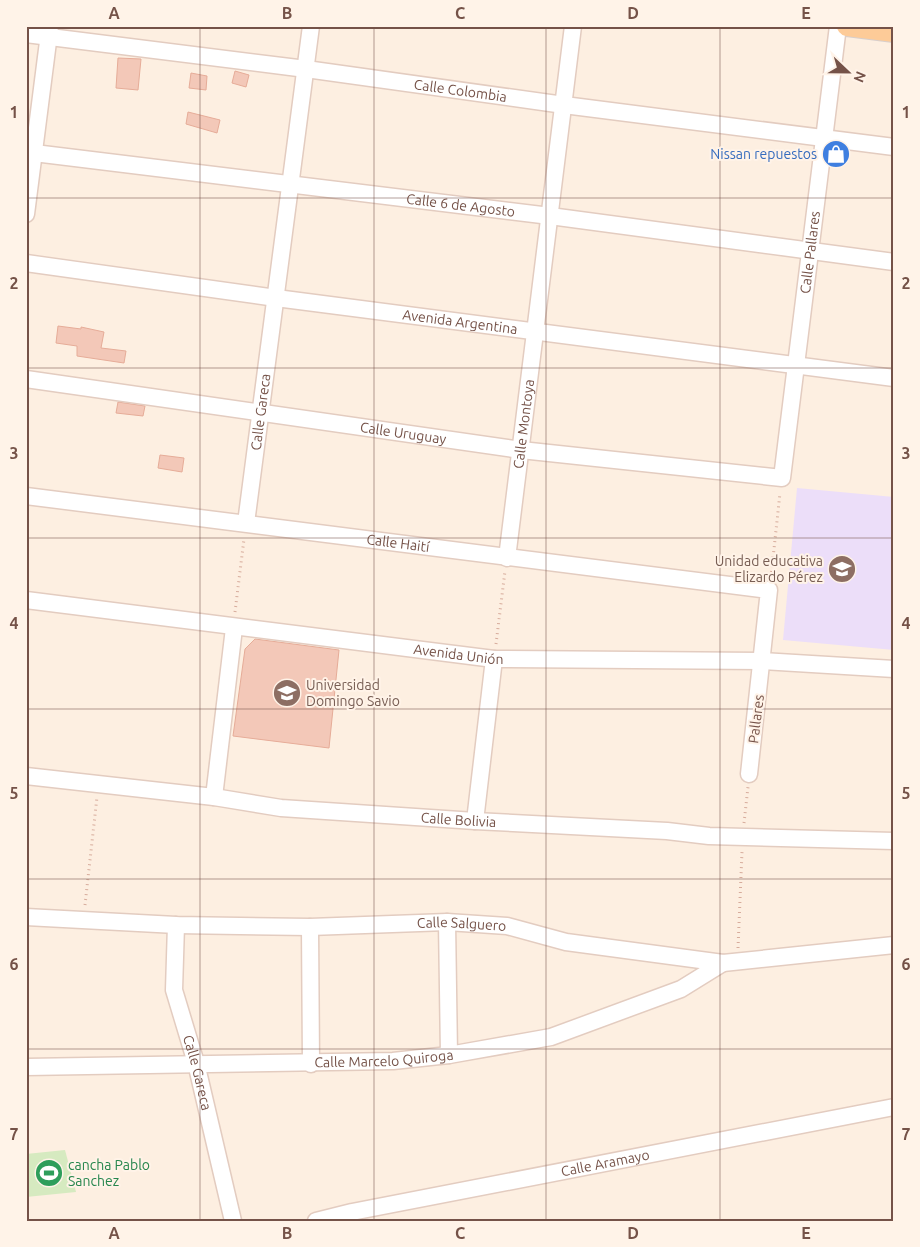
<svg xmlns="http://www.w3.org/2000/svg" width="920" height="1247" viewBox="0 0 920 1247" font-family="Ubuntu,sans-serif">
	<rect width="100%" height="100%" fill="#fdefe1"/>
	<!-- education -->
	<path fill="#ecdef9" d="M797,488l97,9v153l-111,-10z"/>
	<!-- green -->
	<path fill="#d6eac0" d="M65,1150l11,42 -50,5v-43z"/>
	<!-- building -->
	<path fill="#f3c8b8" stroke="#e6ac98" d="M118,58l23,1 -3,31 -22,-2z
		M235,71l14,4 -3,12 -14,-4z
		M191,73l16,3 -1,14 -17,-2z
		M188,112l32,8 -3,13 -31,-9z
		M58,326l23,3v-2l23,5 -3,16 25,3 -2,12 -47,-7v-10l-21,-3z
		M118,402l27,4 -2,10 -27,-3z
		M160,455l24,3 -2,14 -24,-4z
		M255,639l84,11 -10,98 -96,-12 12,-87z"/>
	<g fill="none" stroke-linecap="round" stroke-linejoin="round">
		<defs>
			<g id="minor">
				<path id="s1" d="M26,34l280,35 258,36 330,42"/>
				<path id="s2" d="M26,152l524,64 344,46"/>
				<path d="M26,214l24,-188"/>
				<path id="s3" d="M26,263l250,35 618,80"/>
				<path id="s4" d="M26,379l495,71 261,28 56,-452"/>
				<path id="s5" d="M26,496l743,94 -20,184"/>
				<path id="s6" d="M246,523l65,-497"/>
				<path id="s7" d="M507,558l66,-532"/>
				<path id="s8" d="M26,600l468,59 268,2 132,8"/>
				<path id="s9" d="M26,776l188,21 67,11 194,13 192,10 42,5 185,5"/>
				<path d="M214,797l20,-169"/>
				<path d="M475,821l19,-162"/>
				<path id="s10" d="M26,917l150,8 134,2 137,-5 60,4 59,16 157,21 171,-18"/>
				<path d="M447,922l2,133"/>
				<path id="s11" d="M176,925l-2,65 22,73 37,158"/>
				<path d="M310,927l1,137"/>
				<path id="s12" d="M26,1067l367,-6 56,-6 102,-18 130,-48 42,-26"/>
				<path id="s13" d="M316,1221l36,-9 542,-105"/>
			</g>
			<path id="major" d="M847,26l47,6"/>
		</defs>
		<!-- minor casing -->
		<use href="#minor" stroke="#e3ccc0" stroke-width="19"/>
		<!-- major casing -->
		<use href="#major" stroke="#d8cfcc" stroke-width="22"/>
		<!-- path -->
		<path stroke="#d7ac9c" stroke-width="3" stroke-dasharray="1 4" stroke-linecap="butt" d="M771,577l9,-84
			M235,612l9,-73
			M496,644l9,-73
			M744,823l4,-36
			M85,905l12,-108
			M738,948l4,-96"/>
		<!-- minor -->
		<use href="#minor" stroke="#fff" stroke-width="16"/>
		<!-- major -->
		<use href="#major" stroke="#fdcb98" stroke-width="20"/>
	</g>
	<!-- grid -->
	<path fill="none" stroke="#755248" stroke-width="1" stroke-opacity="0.55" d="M200,26v1195M374,26v1195M546,26v1195M720,26v1195M26,198h868M26,368h868M26,538h868M26,709h868M26,879h868M26,1049h868"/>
	<!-- icons -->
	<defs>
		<symbol id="shop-disc" viewBox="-11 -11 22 22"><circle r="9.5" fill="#3f7fe0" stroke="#fff3e8"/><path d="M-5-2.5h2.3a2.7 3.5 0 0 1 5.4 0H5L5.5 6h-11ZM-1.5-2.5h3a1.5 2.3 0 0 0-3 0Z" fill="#fff"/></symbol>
		<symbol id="school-disc" viewBox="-11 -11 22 22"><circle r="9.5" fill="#8d6e63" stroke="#fff3e8"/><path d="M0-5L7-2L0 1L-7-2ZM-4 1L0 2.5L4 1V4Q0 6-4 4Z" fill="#fff"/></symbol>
		<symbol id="university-disc" viewBox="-11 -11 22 22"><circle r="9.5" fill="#8d6e63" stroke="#fff3e8"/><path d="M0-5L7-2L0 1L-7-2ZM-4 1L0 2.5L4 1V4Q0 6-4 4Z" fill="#fff"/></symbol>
		<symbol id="stadium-disc" viewBox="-11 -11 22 22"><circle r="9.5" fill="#2e9e5b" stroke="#fff3e8"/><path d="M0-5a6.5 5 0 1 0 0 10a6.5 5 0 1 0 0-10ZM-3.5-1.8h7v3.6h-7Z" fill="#fff"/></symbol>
	</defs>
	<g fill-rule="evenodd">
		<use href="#shop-disc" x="820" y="138" width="32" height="32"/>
		<use href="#school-disc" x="826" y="553" width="32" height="32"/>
		<use href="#university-disc" x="271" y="677" width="32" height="32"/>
		<use href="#stadium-disc" x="33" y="1157" width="32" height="32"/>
	</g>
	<g text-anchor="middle" stroke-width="4" stroke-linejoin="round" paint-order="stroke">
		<!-- street labels -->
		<g font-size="14" fill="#755248" stroke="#fff3e8">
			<text dy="5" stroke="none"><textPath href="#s1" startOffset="438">Calle Colombia</textPath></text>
			<text dy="5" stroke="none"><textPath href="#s2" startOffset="438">Calle 6 de Agosto</textPath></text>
			<text dy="5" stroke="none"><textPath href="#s4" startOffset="990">Calle Pallares</textPath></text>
			<text dy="5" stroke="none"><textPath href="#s3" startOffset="438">Avenida Argentina</textPath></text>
			<text dy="5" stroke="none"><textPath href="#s6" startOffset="112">Calle Gareca</textPath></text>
			<text dy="5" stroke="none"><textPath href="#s7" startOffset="135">Calle Montoya</textPath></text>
			<text dy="5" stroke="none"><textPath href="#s4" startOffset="381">Calle Uruguay</textPath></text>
			<text dy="5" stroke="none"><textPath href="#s5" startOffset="375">Calle Haití</textPath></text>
			<text dy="5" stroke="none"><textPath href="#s8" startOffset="436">Avenida Unión</textPath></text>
			<text transform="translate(756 719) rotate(-83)" y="5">Pallares</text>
			<text dy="5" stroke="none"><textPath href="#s9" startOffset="435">Calle Bolivia</textPath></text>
			<text dy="5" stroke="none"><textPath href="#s10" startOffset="436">Calle Salguero</textPath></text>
			<text dy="5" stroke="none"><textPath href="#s12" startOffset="358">Calle Marcelo Quiroga</textPath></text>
			<text dy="5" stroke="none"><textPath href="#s11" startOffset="151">Calle Gareca</textPath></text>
			<text dy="5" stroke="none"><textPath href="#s13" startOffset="295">Calle Aramayo</textPath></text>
		</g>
		<!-- shop labels -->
		<g font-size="14" fill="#366cbe" stroke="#fff3e8" text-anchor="end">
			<text x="817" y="159">Nissan repuestos</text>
		</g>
		<!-- education labels -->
		<g font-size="14" fill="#785e54" stroke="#fff3e8" text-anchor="end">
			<text x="823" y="566">Unidad educativa<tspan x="823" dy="16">Elizardo Pérez</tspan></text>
			<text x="306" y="690" text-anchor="start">Universidad<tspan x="306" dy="16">Domingo Savio</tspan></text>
		</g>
		<!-- leisure labels -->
		<g font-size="14" fill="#27864d" stroke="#fff3e8" text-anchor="start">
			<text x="68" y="1170">cancha Pablo<tspan x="68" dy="16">Sanchez</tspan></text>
		</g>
	</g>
	<!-- border -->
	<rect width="920" height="1247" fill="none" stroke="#fff3e8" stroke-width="55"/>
	<!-- north arrow -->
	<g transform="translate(848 72) rotate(112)" stroke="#fff3e8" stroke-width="4" paint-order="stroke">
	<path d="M0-4L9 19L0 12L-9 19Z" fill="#755248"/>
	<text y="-8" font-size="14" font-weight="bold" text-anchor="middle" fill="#755248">N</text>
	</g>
	<rect x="28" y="28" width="864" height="1192" fill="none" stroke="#755248" stroke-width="2"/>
	<g font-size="16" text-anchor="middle" font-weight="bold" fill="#755248">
		<text x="114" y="19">A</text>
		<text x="287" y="19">B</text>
		<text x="460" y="19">C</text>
		<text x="633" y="19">D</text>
		<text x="806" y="19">E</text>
		<text x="14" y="118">1</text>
		<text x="906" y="118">1</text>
		<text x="14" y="289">2</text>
		<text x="906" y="289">2</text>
		<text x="14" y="459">3</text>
		<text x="906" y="459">3</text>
		<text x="14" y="629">4</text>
		<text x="906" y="629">4</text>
		<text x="14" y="799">5</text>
		<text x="906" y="799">5</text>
		<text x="14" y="970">6</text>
		<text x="906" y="970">6</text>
		<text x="14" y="1140">7</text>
		<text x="906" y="1140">7</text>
		<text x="114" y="1239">A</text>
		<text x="287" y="1239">B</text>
		<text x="460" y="1239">C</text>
		<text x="633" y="1239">D</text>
		<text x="806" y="1239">E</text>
	</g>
</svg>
